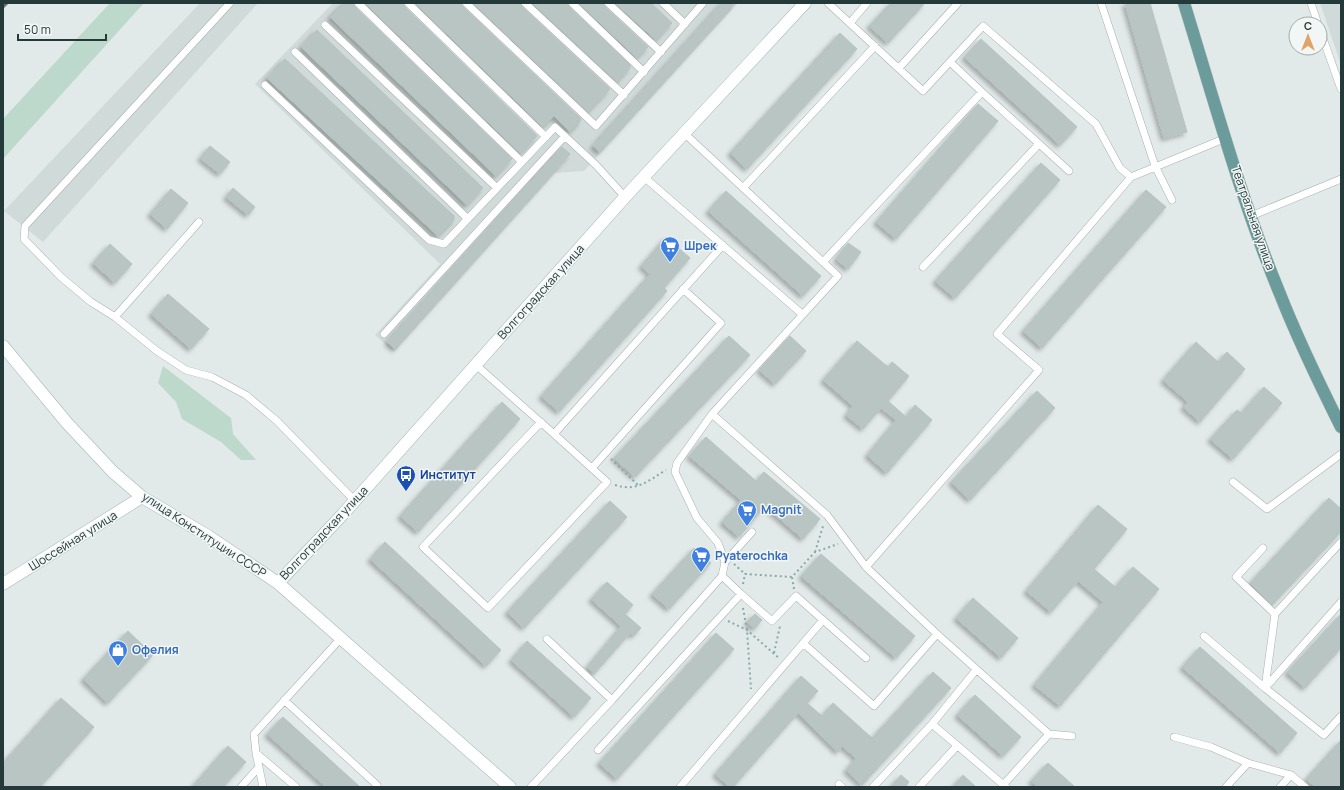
<svg xmlns="http://www.w3.org/2000/svg" width="1344" height="790" viewBox="0 0 1344 790" font-family="Manrope,sans-serif">
	<defs>
		<filter id="shadow"><feDropShadow dx="-3" dy="3" stdDeviation="2" flood-color="#0004"/></filter>
	</defs>
	<rect width="100%" height="100%" fill="#e2eae9"/>
	<!-- built -->
	<path fill="#d0dad8" d="M200,3h58l-215,239 -39,-31z
		M333,3h405l-154,168 -29,2 -161,179 -19,-17 65,-71 -185,-180z
		M1320,3h21v62z"/>
	<!-- green -->
	<path fill="#bdd9cb" d="M110,3h34l-141,156v-40z
		M163,366l68,52 2,16 23,26h-15l-20,-18 -39,-23 -6,-17 -18,-19z"/>
	<!-- building -->
	<path fill="#b8c5c2" stroke="#b5c3c1" filter="url(#shadow)" d="M344,3h9l2,4 157,152 -16,17 -166,-159z
		M365,3h38l2,4 132,129 -15,16h-3z
		M415,3h46l2,4 118,112 -2,4 -9,9 -16,-16 -11,11z
		M473,3h47l2,4 88,82 -22,23z
		M532,3h35l2,4 61,58v3l-13,14z
		M579,3h24l2,4 43,40 -11,11z
		M615,3h36l21,20 -16,17z
		M722,3h13l-135,149 -7,-6z
		M891,3h34l-37,40 -19,-17z
		M1125,3h25l37,129 -23,6z
		M317,30l166,158 -16,17 -166,-158z
		M840,33l17,16 -110,120 -17,-16z
		M981,39l96,88 -17,18 -96,-88z
		M285,59l169,157v4l-16,16 -171,-158z
		M978,104l20,17 -102,118 -20,-17z
		M210,146l20,16 -10,12 -20,-16z
		M562,147l8,7 -175,195 -8,-7z
		M1041,163l19,17 -105,118 -20,-17z
		M233,188l22,19 -7,8 -22,-18z
		M171,189l17,14 -21,26 -17,-15z
		M1146,190l20,17 -124,141 -19,-17z
		M726,191l95,85 -18,20 -95,-85z
		M666,237l24,21 -26,30 3,3 -108,121 -18,-16 109,-122 -9,-8z
		M848,243l13,9 -13,17 -12,-10z
		M110,244l22,20 -17,19 -22,-20z
		M168,294l41,35 -18,20 -40,-35z
		M729,336l21,19 -115,122 -21,-19z
		M790,336l16,15 -31,33 -16,-14z
		M857,341l31,26 4,-5 17,14 -21,25 18,16 9,-12 17,15 -45,53 -20,-18 29,-35 -15,-12 -18,21 -17,-14 7,-9 -30,-26z
		M1196,342l22,20 9,-10 18,17 -45,53 -17,-15 5,-5 -25,-22z
		M1264,387l18,16 -49,56 -23,-20 27,-29 4,3z
		M1037,391l18,17 -85,92 -19,-18z
		M502,402l18,17 -102,113 -18,-16z
		M706,437l50,44 8,-9 56,47 -17,20 -38,-33 -26,31 -17,-15 19,-22 -52,-44z
		M1329,498l12,11v23l-69,73 -22,-22z
		M610,501l17,16 -103,111 -17,-16z
		M1098,505l29,24 -33,40 21,18 18,-20 26,22 -99,117 -26,-21 69,-83 -25,-21 -27,31 -25,-21z
		M385,542l116,108 -15,16 -116,-107z
		M694,548l17,15 -42,46 -17,-15z
		M821,554l94,82 -19,22 -95,-82z
		M607,582l26,23 -8,9 16,14 -8,8 -3,-3 -36,41 -7,-7 34,-41 -30,-27z
		M973,598l45,40 -17,20 -45,-40z
		M755,614l7,6 -8,9 -7,-7z
		M1341,614v34l-36,40 -18,-16z
		M128,631l25,24 -45,48 -25,-24z
		M716,633l18,16 -117,130 -18,-16z
		M527,641l64,57 -17,19 -63,-57z
		M1200,647l97,86 -17,20 -98,-86z
		M933,672l18,16 -89,97 -16,-15 10,-12 -14,-12 -4,6 -40,-39 -65,74h-3l-15,-13 86,-98 17,15 -11,12 15,13 11,-13 39,35z
		M975,695l46,42 -18,19 -46,-41z
		M61,698l33,29 -54,60h-37v-24z
		M283,717l77,70h-34l-59,-53z
		M1341,740v47h-25l-10,-8z
		M228,746l18,16 -23,25h-31z
		M1048,763l27,24h-38l-6,-6z
		M901,775l8,7 -4,5h-14z
		M963,775l13,12h-23z"/>
	<g fill="none" stroke-linecap="round" stroke-linejoin="round">
		<defs>
			<path id="lane" d="M230,3l-205,223 -1,13 37,38 30,25 24,15 42,34 29,19 26,7 34,18 31,26 78,80
				M358,3l164,159
				M408,3l138,134
				M466,3l130,123 107,-123
				M525,3l99,92
				M572,3l72,69
				M608,3l53,49
				M663,3l22,21
				M828,3l95,88 60,-65 113,98 24,44 11,9 95,-39
				M1101,3l54,163 17,34
				M1311,3l7,21
				M850,23l17,-20
				M325,25l172,163
				M1320,30l21,59
				M295,52l173,167
				M899,68l59,-65
				M265,85l164,155 15,4 111,-117 41,38 29,32
				M982,92l87,79
				M684,133l154,143 -126,138 115,101 39,52 71,67
				M644,177l158,137
				M743,188l132,-142
				M1251,216l90,-37
				M823,262l159,-170 -32,-30
				M923,267l116,-123
				M115,317l84,-95
				M384,334l181,-198
				M476,365l78,69 169,-189
				M712,414l-35,49 -2,9 22,46 21,25 7,19
				M541,422l-118,125 65,61 119,-126 -53,-48
				M592,468l129,-145 -38,-34
				M1233,482l34,27 74,-55
				M1263,548l-27,29 39,37 -10,74 59,47 17,-19
				M866,567l173,-197 -42,-36 134,-157
				M741,594l31,27 24,-25 27,24
				M1275,614l66,-72
				M1204,636l61,52 76,-86
				M547,639l65,61
				M803,643l71,63 63,-72 112,100 23,2
				M284,700l93,85
				M932,724l74,63
				M1174,737l37,10 37,16
				M598,750l143,-156 -19,-18
				M256,753l7,34
				M839,784l3,3
				M1004,784l45,-50
				M241,787l18,-20
				M296,787l-40,-34 -2,-19 87,-96
				M531,787l81,-87 110,-124 3,-14 27,-30
				M680,787l143,-167 43,38
				M873,787l59,-63 44,-54
				M919,787l38,-41
				M1226,787l22,-24 43,12 14,12
				M1280,787l11,-12"/>
			<path id="secondary" d="M3,346l64,77 46,49 29,25 66,39 70,47 232,204
				M278,583l65,-69 282,-317 180,-194
				M3,584l139,-87"/>
			<path id="primary" d="M1184,3c30,97 57,197 96,291 18,46 39,89 61,133"/>
		</defs>
		<!-- lane casing -->
		<use href="#lane" stroke="#a5b1b1" stroke-width="8"/>
		<!-- secondary casing -->
		<use href="#secondary" stroke="#a2b5b3" stroke-width="13"/>
		<!-- primary casing -->
		<use href="#primary" stroke="#bdc4c4" stroke-width="13"/>
		<!-- path -->
		<path stroke="#86aaa8" stroke-width="2" stroke-dasharray="2 3" stroke-linecap="butt" d="M611,459l28,27
			M615,485c21,7 33,-4 51,-15
			M815,552l8,-26
			M734,564l11,10
			M743,584l2,-10 47,3
			M794,589l-2,-12 23,-25 23,-8
			M743,608l4,22 4,59
			M728,621l19,9 32,28
			M774,653l6,-27"/>
		<!-- lane -->
		<use href="#lane" stroke="#fff" stroke-width="7"/>
		<!-- secondary -->
		<use href="#secondary" stroke="#fff" stroke-width="12"/>
		<!-- primary -->
		<use href="#primary" stroke="#6b9b9a" stroke-width="12"/>
		<!-- rail -->
		<path stroke="#5e7574" stroke-width="3" stroke-dasharray="8 4" stroke-linecap="butt" d="M3,7l4,-4"/>
	</g>
	<!-- icons -->
	<defs>
		<symbol id="supermarket-pin" viewBox="-11 -11 22 30"><path d="M0 17L-7.5 6A9.5 9.5 0 1 1 7.5 6Z" fill="#3f7fe0" stroke="#f2f7f6"/><path d="M-6-5.5h2.5l.6 2H6L4.5 2H-2.5L-4.4-4H-6ZM-1.5 3.2a1.3 1.3 0 1 0 .1 0ZM3 3.2a1.3 1.3 0 1 0 .1 0Z" fill="#fff"/></symbol>
		<symbol id="bus-pin" viewBox="-11 -11 22 30"><path d="M0 17L-7.5 6A9.5 9.5 0 1 1 7.5 6Z" fill="#1a4fb4" stroke="#f2f7f6"/><path d="M-5-6H5V4H4V6H2V4H-2V6H-4V4H-5ZM-3.5-4V0h7V-4ZM-3.5 1.2v1.5H-2V1.2ZM2 1.2v1.5H3.5V1.2Z" fill="#fff"/></symbol>
		<symbol id="shop-pin" viewBox="-11 -11 22 30"><path d="M0 17L-7.5 6A9.5 9.5 0 1 1 7.5 6Z" fill="#3f7fe0" stroke="#f2f7f6"/><path d="M-5-2.5h2.3a2.7 3.5 0 0 1 5.4 0H5L5.5 6h-11ZM-1.5-2.5h3a1.5 2.3 0 0 0-3 0Z" fill="#fff"/></symbol>
	</defs>
	<g fill-rule="evenodd">
		<use href="#supermarket-pin" x="659" y="235" width="22" height="30"/>
		<use href="#bus-pin" x="395" y="464" width="22" height="30"/>
		<use href="#supermarket-pin" x="736" y="499" width="22" height="30"/>
		<use href="#supermarket-pin" x="690" y="545" width="22" height="30"/>
		<use href="#shop-pin" x="107" y="639" width="22" height="30"/>
	</g>
	<g text-anchor="middle" stroke-width="3" stroke-linejoin="round" paint-order="stroke">
		<!-- street labels -->
		<g font-size="12" fill="#243939" stroke="#f2f7f6">
			<text transform="translate(1253 218) rotate(71)" y="4">Театральная улица</text>
			<text transform="translate(541 292) rotate(-48)" y="4">Волгоградская улица</text>
			<text transform="translate(324 533) rotate(-47)" y="4">Волгоградская улица</text>
			<text transform="translate(204 535) rotate(33)" y="4">улица Конституции СССР</text>
			<text transform="translate(73 541) rotate(-32)" y="4">Шоссейная улица</text>
		</g>
		<!-- shop labels -->
		<g font-size="12" font-weight="bold" fill="#366cbe" stroke="#f2f7f6" text-anchor="start">
			<text x="684" y="250">Шрек</text>
			<text x="761" y="514">Magnit</text>
			<text x="715" y="560">Pyaterochka</text>
			<text x="132" y="654">Офелия</text>
		</g>
		<!-- transit labels -->
		<g font-size="12" font-weight="bold" fill="#164399" stroke="#f2f7f6" text-anchor="start">
			<text x="420" y="479">Институт</text>
		</g>
	</g>
	<!-- border -->
	<rect width="1344" height="790" fill="none" stroke="#243939" stroke-width="8"/>
	<!-- north arrow -->
	<g transform="translate(1308 36)"><circle r="19" fill="#f2f7f6" stroke="#a0abaa"/>
	<path d="M0-3L7 15L0 10L-7 15Z" fill="#e2a368"/>
	<text y="-6" font-size="11" font-weight="bold" text-anchor="middle" fill="#243939">С</text>
	</g>
	<!-- scale -->
	<path d="M18 34v6h88v-6" fill="none" stroke="#243939" stroke-width="2"/>
	<text x="24" y="34" font-size="12" fill="#243939" stroke="#f2f7f6" stroke-width="3" paint-order="stroke">50 m</text>
</svg>
